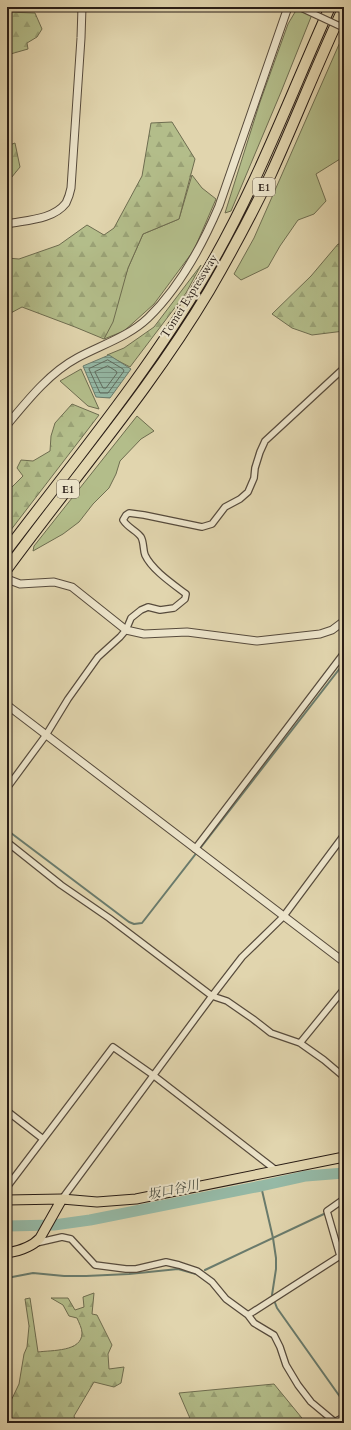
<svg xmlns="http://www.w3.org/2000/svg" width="351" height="1430" viewBox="0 0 351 1430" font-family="Cardo,'Noto Serif JP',serif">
	<defs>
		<pattern id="forest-firs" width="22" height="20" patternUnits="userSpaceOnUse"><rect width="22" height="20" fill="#b3bd8a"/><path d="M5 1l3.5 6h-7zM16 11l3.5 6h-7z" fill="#9aa276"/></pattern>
		<pattern id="water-rules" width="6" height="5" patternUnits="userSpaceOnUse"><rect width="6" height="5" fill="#95b9a6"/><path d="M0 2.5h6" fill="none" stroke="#7a9686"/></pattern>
	</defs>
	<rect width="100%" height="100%" fill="#e1d5ae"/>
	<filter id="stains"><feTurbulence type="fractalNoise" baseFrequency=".005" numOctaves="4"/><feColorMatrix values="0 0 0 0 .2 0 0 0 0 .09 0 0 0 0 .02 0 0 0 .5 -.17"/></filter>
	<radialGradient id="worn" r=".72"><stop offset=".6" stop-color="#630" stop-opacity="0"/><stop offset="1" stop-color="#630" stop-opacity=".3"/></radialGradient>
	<!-- green -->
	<path fill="#b3bd8a" stroke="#6e6d50" d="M298,7h17l-34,85 -50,119 -6,2 35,-111 28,-78z
		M344,33v127l-4,-1 -24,15 10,27 -12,13 -16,6 -18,26 -12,21 -27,13 -7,-6 20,-36z
		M192,175l10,13 14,11 -22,51 -40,54 -30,27 -20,8 24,-71 15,-34 36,-15z
		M81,369l18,40 -11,-3 -28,-25z
		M137,416l17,15 -13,8 -21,22 -4,13 -7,14 -16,16 -14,18 -16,12 -30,17 1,-5z"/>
	<!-- forest -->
	<path fill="url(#forest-firs)" stroke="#6e6d50" d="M7,12l28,1 7,16 -5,8 -10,6 1,6 -21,6z
		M172,122l23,37 -16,60 -36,15 -15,34 -15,54 -9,17 -29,-12 -53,-20 -15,8v-57l12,1 40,-14 28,-20 17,10 10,-7 28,-52 9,-53z
		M15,143l5,24 -13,16v-37z
		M338,244l6,1v86l-32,4 -20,-7 -20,-14 39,-38z
		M201,265l-15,28 -56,74 -23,-12 17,-7 30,-21z
		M72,404l27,11 -92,120 1,-44 15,-15 -6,-8 4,-8 12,1 17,-10 1,-15 4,-13z
		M94,1293l-2,21 5,1 15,30 -4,9 1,15 15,-2 -3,16 -7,4 -20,-5 -20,34 2,7h-69v-14l12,-25 5,-30 3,-7 2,-21 -4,-27 5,-1 8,54c14,-2 44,0 44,-19 0,-5 -3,-10 -5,-15l-8,-2 -6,-11 -12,-7h17l7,12 9,-3 -1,-10z
		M274,1384l32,39h-114l-13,-30z"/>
	<!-- water -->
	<path fill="url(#water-rules)" stroke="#6a7b6c" d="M109,355l22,14 -21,29 -14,-1 -13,-31z"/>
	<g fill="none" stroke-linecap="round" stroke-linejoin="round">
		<!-- shore -->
		<path stroke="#5f6b5e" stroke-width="1" d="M108,360l15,9 1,2 -16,22h-8l-11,-24z
			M108,366l8,5 1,2 -11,15h-3l-8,-16z"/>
		<!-- stream -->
		<path stroke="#6a7b6c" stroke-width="2" d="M7,830l122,92 5,2 8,-1 202,-260
			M261,1186l12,52 3,20v11l-4,26 5,13 66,93
			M205,1270l121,-57
			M7,1278l26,-5 31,3h22l43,-2 49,-5 18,5"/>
		<!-- river -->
		<path stroke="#95b9a6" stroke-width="11" d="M7,1226l47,-1 36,-5 171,-34 45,-10 38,-3"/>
		<defs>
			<path id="minor" d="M7,788l39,-53 22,-36 30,-42 22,-20 6,-7 5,-12 10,-8 7,-3 12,3 14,-2 11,-9 1,-5c-13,-10 -34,-24 -41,-39 -2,-5 -1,-13 -4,-18 -4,-6 -13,-9 -18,-17l3,-5 3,-2 15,2 58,12 10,-3 13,-17 15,-8 8,-7 6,-14 1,-10 5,-16 5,-11 79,-73
				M7,842l54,43 48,33 103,78 15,5 26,18 18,14 29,10 24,17 20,17
				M195,849l149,-196
				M300,1043l44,-54
				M7,1111l36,28
				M7,1187l106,-140 40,28 124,96
				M62,1199l150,-203 30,-39 41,-40 61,-82
				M344,1199l-17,12 13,45 4,4
				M36,1243l26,-6 9,2 24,26 31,4h10l30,-7 13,3 18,6 15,11 14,17 22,16 6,8 20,12 6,12 6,18 12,20 13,17 24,20
				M339,1251l5,-9
				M248,1315l92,-59
				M332,1423l12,-6"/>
			<path id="tertiary" d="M7,224c19,-4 46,-4 59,-21 2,-4 4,-10 5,-15l10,-150 1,-31
				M7,425c20,-24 42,-52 70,-67 24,-13 51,-21 71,-40 32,-31 54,-72 71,-112l69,-199
				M7,579l13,5 34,-2 18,5 54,43 18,4 43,-2 70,9 63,-7 12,-4 12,-9
				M7,705l337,257"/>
			<path id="primary" d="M7,1200l55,-1 35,3 39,-3 208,-42
				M7,1253c12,-2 25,-6 33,-15l22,-39"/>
			<path id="motorway" d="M7,550c69,-91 142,-179 199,-277 50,-85 84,-177 124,-266
				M7,569c68,-93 143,-179 202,-278 22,-38 43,-77 62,-117 25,-55 47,-112 73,-167"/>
		</defs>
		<!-- minor casing -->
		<use href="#minor" stroke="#574b3c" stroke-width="8"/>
		<!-- tertiary casing -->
		<use href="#tertiary" stroke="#574b3c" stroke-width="9"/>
		<!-- primary casing -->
		<use href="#primary" stroke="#291d16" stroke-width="11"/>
		<!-- motorway casing -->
		<use href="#motorway" stroke="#291d16" stroke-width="12"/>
		<!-- minor -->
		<use href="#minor" stroke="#ece4ca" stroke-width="5.5"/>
		<!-- tertiary -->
		<use href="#tertiary" stroke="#ece4ca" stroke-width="7"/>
		<!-- primary -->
		<use href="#primary" stroke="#e1d5ae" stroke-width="9"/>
		<!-- motorway -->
		<use href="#motorway" stroke="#e1d5ae" stroke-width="10"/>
		<defs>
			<path id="minor-bridge" d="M299,7l45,21"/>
		</defs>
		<!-- minor-bridge casing -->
		<use href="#minor-bridge" stroke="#574b3c" stroke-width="8" stroke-linecap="butt"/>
		<!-- minor-bridge -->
		<use href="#minor-bridge" stroke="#ece4ca" stroke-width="5.5"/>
	</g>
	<g text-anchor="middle" stroke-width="4" stroke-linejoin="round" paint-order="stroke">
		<!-- shield labels -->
		<g fill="#ece4ca" stroke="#64594c" stroke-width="1">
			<rect x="253" y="178" width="22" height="18" rx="3"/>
			<rect x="57" y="480" width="22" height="18" rx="3"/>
		</g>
		<g font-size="11" font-weight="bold" fill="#291d16">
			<text x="264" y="191">E1</text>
			<text x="68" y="493">E1</text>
		</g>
		<!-- street labels -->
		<g font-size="12" fill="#291d16" stroke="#ece4ca">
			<text transform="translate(189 296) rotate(-58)" y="4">Tomei Expressway</text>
		</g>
		<!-- water labels -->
		<g font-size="13" font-style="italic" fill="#494c41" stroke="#ece4ca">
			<text transform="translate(173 1189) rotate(-12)" y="5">坂口谷川</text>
		</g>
	</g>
	<!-- margin -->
	<rect width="351" height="1430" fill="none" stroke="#e1d5ae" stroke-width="24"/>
	<rect x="8" y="8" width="335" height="1414" fill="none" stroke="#291d16" stroke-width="2"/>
	<rect x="12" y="12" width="327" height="1406" fill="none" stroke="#291d16"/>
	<rect width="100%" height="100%" filter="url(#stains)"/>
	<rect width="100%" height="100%" fill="url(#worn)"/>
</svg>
